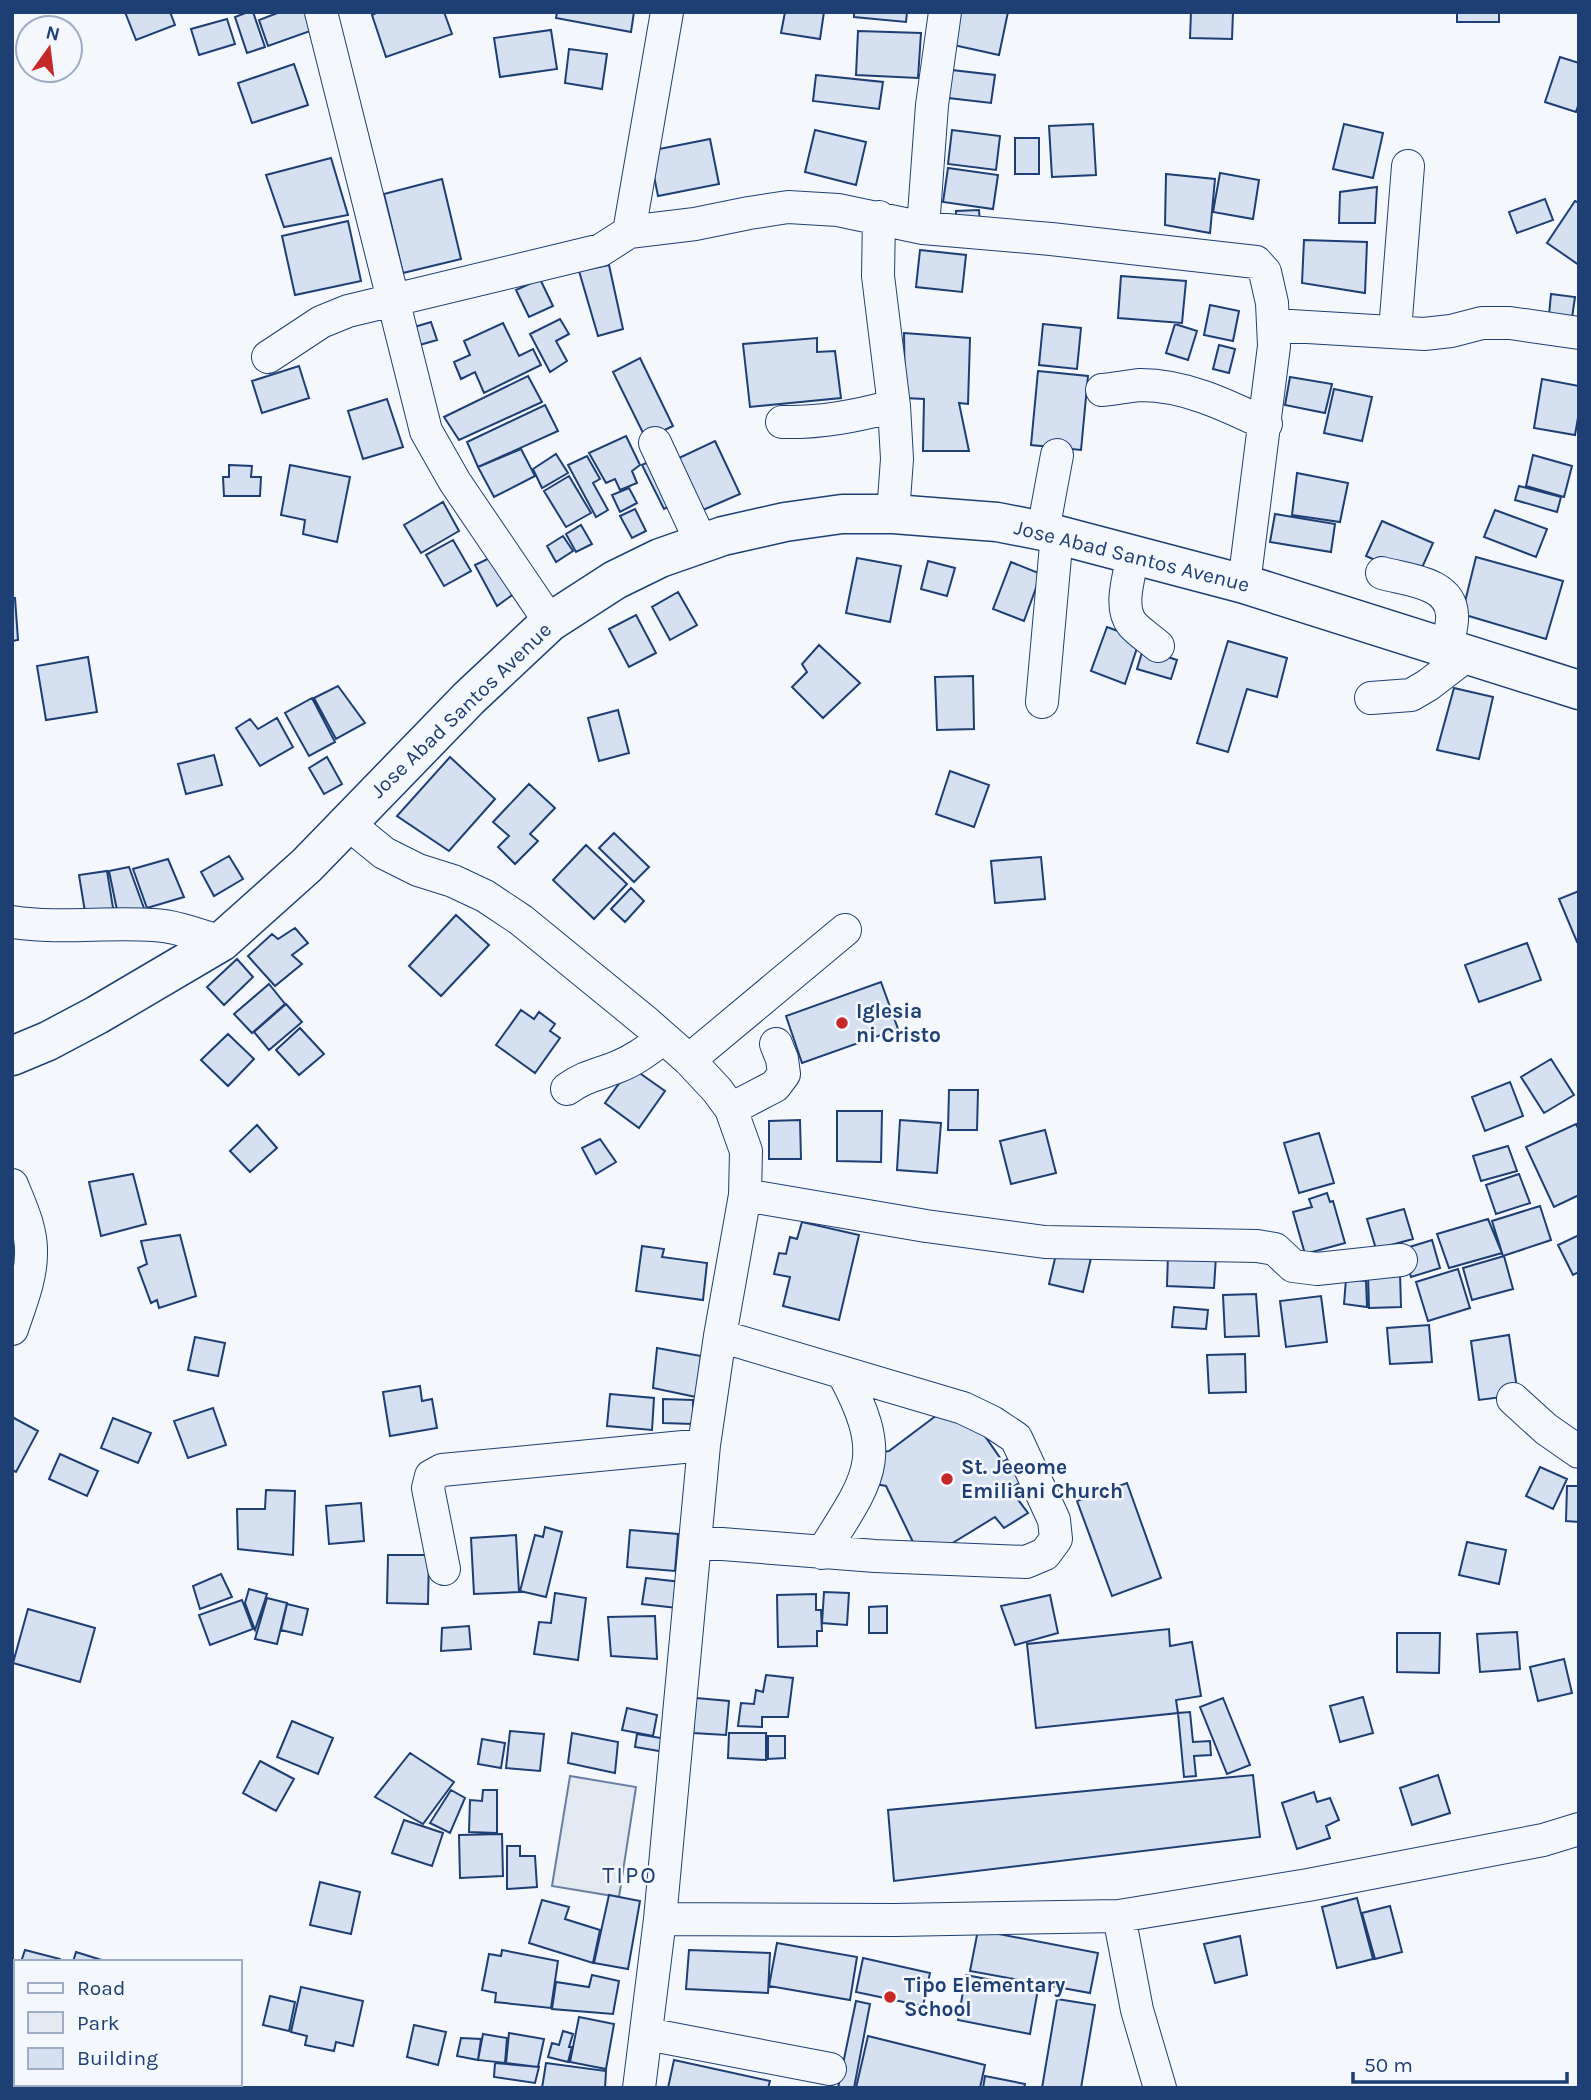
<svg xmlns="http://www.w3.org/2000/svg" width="1591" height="2100" viewBox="0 0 1591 2100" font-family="Karla,sans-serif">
	<rect width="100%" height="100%" fill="#f4f7fb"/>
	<!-- green -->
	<path fill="#e3e9f0" stroke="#687fa3" stroke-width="2" d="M570,1776l66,11 -17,110 -67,-11z"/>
	<!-- building -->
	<path fill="#d5e0f0" stroke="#1d3f73" stroke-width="2" d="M125,12h45l5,13 -39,15z
		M248,12h5l12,35 -18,6 -12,-36z
		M280,12h30l6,17 -48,17 -9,-26z
		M378,12h66l8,22 -66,23 -14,-42z
		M557,12h77l-3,20 -75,-14z
		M785,12h39l-4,27 -39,-6z
		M854,12h53l-1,10 -52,-5z
		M956,12h52l-9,43 -50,-11z
		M1191,12h42l-1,27 -42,-1z
		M1457,12h42v10h-42z
		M227,19l8,25 -36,11 -8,-26z
		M551,30l6,39 -57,8 -6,-39z
		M858,31l63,2 -3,45 -62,-3z
		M569,49l38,5 -5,35 -37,-6z
		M1560,57l19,6v40l-3,9 -31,-10z
		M294,64l14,41 -56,18 -14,-40z
		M943,69l52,6 -4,28 -51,-6z
		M816,75l67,7 -4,27 -66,-8z
		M1093,124l3,51 -44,2 -3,-51z
		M1344,124l39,9 -10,45 -40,-9z
		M815,130l51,12 -10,43 -51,-13z
		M952,130l48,6 -4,34 -48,-6z
		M1015,138h24v36h-24z
		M710,139l9,45 -61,12 -9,-45z
		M331,158l17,57 -64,12 -18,-52z
		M948,168l50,7 -5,34 -50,-7z
		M1220,173l39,7 -6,39 -40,-7z
		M1166,174l49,5 -5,54 -45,-8z
		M442,179l19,80 -58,14 -19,-79z
		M1377,187l-2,36h-36l1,-31z
		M1545,199l8,21 -36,13 -8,-21z
		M1575,201l4,2v62l-32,-22z
		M979,210l1,13h-24v-12z
		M348,221l13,60 -66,14 -13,-59z
		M1304,240l63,2 -2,51 -63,-10z
		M920,250l46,5 -4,37 -46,-5z
		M609,265l14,64 -25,7 -19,-65z
		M1121,276l65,5 -4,42 -64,-5z
		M540,279l13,27 -24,11 -13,-27z
		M1551,294l24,3 -3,21 -23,-3z
		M1210,305l29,6 -6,30 -29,-6z
		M560,319l9,15 -13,7 11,20 -17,11 -20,-38z
		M431,322l6,18 -21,6 -5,-18z
		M503,323l16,33 14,-7 8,16 -57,28 -9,-21 -14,7 -7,-17 16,-7 -6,-14z
		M1043,324l38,4 -4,41 -38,-4z
		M1175,324l22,7 -9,29 -22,-7z
		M904,333l66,5 -2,66 -9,-1 10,48h-46l1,-52 -19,-1z
		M817,338v14l18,-1 6,47 -91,9 -7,-63z
		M1219,345l16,4 -6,24 -16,-4z
		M640,358l33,68 -27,13 -33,-67z
		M299,366l10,32 -47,15 -10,-32z
		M1038,371l50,5 -7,74 -50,-5z
		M528,376l14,26 -83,38 -15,-23z
		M1290,377l42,7 -7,29 -40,-8z
		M1542,379l37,7v26l-4,23 -41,-7z
		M1334,389l38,8 -10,44 -38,-8z
		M387,399l16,48 -40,12 -15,-48z
		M545,405l13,26 -80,36 -11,-25z
		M626,436l14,29 -8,6 5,12 -17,7 -5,-11 -9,4 -17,-30z
		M715,441l25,53 -37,16 -24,-52z
		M521,449l14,27 -41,21 -16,-30z
		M556,454l12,19 -26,15 -9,-19z
		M1533,455l39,11 -8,31 -38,-11z
		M587,456l13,23 -7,4 15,27 -12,7 -28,-52z
		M658,457l23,43 -17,9 -22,-44z
		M229,465l23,1 -1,11h10l-1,19h-36l-1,-19h6z
		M290,465l60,12 -13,65 -34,-8 2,-14 -24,-5z
		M1297,473l51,10 -8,39 -48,-7z
		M569,476l22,37 -25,14 -22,-36z
		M1519,486l42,11 -4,15 -42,-12z
		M629,488l8,15 -17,9 -8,-17z
		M443,502l16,29 -38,22 -17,-28z
		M635,509l11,22 -14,7 -12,-22z
		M1495,510l52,19 -11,28 -52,-20z
		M1275,514l60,10 -4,28 -61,-10z
		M1382,521l51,22 -16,36 -51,-23z
		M581,525l11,19 -16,8 -10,-18z
		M563,536l10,15 -17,11 -9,-16z
		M453,540l18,31 -27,15 -18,-31z
		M496,555l26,33 -25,18 -22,-41z
		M1476,557l87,24 -17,58 -84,-25z
		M857,558l44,8 -11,56 -44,-9z
		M928,561l27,7 -8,28 -26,-7z
		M1011,562l30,12 -17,47 -31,-12z
		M678,592l19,33 -27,15 -18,-33z
		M12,598h3l3,42 -6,1z
		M636,615l20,38 -27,14 -20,-38z
		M1107,627l33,12 -15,45 -34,-13z
		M1228,641l59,17 -10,39 -30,-8 -19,63 -31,-9z
		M819,645l41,38 -37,35 -31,-31 15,-15 -5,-8z
		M1143,649l34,11 -6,19 -34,-10z
		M88,657l9,55 -51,8 -9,-54z
		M973,676l1,53 -37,1 -2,-53z
		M338,686l27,37 -29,16 -22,-41z
		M1454,688l39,9 -14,62 -42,-9z
		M312,698l23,44 -26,14 -24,-43z
		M618,710l11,43 -30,8 -11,-43z
		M277,718l16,29 -33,19 -24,-38 14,-9 8,10z
		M214,755l8,30 -36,9 -8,-30z
		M327,757l15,27 -18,10 -15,-26z
		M450,757l45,42 -46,52 -52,-35z
		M950,771l39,14 -15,42 -38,-13z
		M529,784l26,24 -25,26 8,7 -23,23 -17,-17 11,-11 -16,-14z
		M614,833l35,34 -15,15 -35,-34z
		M586,845l41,39 -33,35 -41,-39z
		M229,856l14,23 -29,17 -13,-24z
		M1041,857l4,42 -50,4 -4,-42z
		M168,859l16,38 -37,11 -14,-39z
		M129,867l16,44 -27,4 -9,-44z
		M107,871l7,43 -28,4 -7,-43z
		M631,888l13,13 -19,21 -14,-13z
		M1579,891v50l-2,1 -18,-43z
		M456,915l33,30 -48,51 -32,-30z
		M295,928l13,15 -16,12 10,9 -27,22 -27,-30 24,-22 6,5z
		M1527,943l14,37 -62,22 -14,-37z
		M237,959l16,18 -29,28 -17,-18z
		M881,982l17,47 -96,34 -16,-47z
		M269,984l16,20 -33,29 -18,-19z
		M286,1004l16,18 -33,28 -15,-18z
		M521,1010l13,9 5,-7 16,12 -5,7 10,7 -25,35 -39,-28z
		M300,1028l24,26 -25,21 -23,-25z
		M228,1034l26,25 -26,27 -27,-26z
		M1551,1059l23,36 -30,18 -23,-36z
		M631,1067l34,24 -26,37 -34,-25z
		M1510,1082l13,34 -38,15 -13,-34z
		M949,1090h29l-1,40h-29z
		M837,1111h45l-1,51 -44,-1z
		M800,1120l1,39h-32v-38z
		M900,1120l41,3 -4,50 -40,-3z
		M1576,1124l3,6v65l-25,12 -28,-60z
		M257,1125l20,23 -27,24 -20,-21z
		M1045,1130l11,43 -45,11 -11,-43z
		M1319,1133l15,50 -35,10 -15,-50z
		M600,1139l16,23 -20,12 -14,-26z
		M1508,1146l9,25 -36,10 -8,-25z
		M133,1174l13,50 -45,12 -12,-54z
		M1519,1174l11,29 -34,11 -10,-29z
		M1327,1193l3,9 3,-1 12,42 -40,11 -12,-42 19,-5 -3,-8z
		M1540,1206l11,34 -48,16 -11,-35z
		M1404,1209l9,30 -37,10 -9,-30z
		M1488,1219l14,34 -53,15 -12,-34z
		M802,1222l57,13 -20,85 -56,-14 7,-29 -16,-3 5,-21 7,1 4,-17 7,2z
		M180,1235l16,61 -37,12 -2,-8 -6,3 -13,-35 9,-4 -6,-23z
		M1579,1235v37l-6,3 -15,-30z
		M1432,1240l8,28 -29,9 -8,-28z
		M642,1246l22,3 -2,8 45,6 -4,37 -67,-9z
		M1057,1250l34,8 -8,34 -34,-8z
		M1168,1254l48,2 -2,32 -47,-2z
		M1504,1256l9,33 -41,11 -9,-32z
		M1458,1269l12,39 -42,13 -12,-39z
		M1400,1273l1,34 -32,1 -1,-34z
		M1346,1279l20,2 1,26 -23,-3z
		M1256,1294l3,42 -34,1 -2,-42z
		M1321,1296l6,46 -41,5 -6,-46z
		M1174,1307l34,3 -2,19 -34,-2z
		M1429,1325l3,37 -42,2 -3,-36z
		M1509,1335l9,60 -39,5 -8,-59z
		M195,1337l30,6 -7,33 -30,-6z
		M657,1348l44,8 -5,41 -43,-9z
		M1245,1354l1,38 -37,1 -2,-38z
		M420,1386l2,15 10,-2 5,29 -47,8 -7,-44z
		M610,1394l44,4 -2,32 -45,-4z
		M663,1399l30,1v24l-30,-1z
		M213,1408l13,37 -38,13 -14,-37z
		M941,1412l32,7 30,43 12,-8 15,22 -20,13 18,24 -24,15 -9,-11 -49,30 -33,-5 -27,-56 -17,-3 6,-30 14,-2z
		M12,1417l26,14 -22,41 -4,-2z
		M113,1418l38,15 -13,30 -37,-15z
		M60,1454l38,17 -11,25 -38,-17z
		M1540,1467l27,12 -14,30 -27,-13z
		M1127,1483l34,95 -49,18 -35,-95z
		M1567,1486h12v36l-13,-1z
		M266,1490l29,1 -2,64 -55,-6 -1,-40h28z
		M361,1503l3,38 -35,3 -3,-38z
		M545,1527l17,5 -16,65 -26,-6 15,-56 8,2z
		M630,1530l48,4 -3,37 -48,-4z
		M516,1535l3,57 -45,2 -3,-56z
		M1467,1542l39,8 -7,34 -40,-9z
		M388,1555h41l-1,49 -41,-1z
		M221,1574l11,23 -32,12 -7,-23z
		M646,1578l35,4 -4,26 -35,-4z
		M249,1589l18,5 -12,36 -10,-27z
		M824,1592l25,1 -2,32 -25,-2z
		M555,1593l31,5 -8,62 -44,-6 5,-32 12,1z
		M816,1594v16h5l1,21h-5v15l-39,1 -1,-52z
		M1050,1595l8,38 -43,12 -14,-39z
		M267,1598l20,5 -10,41 -22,-5z
		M242,1600l11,29 -43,16 -11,-30z
		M287,1604l21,5 -6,26 -21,-5z
		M887,1606v27h-18v-26z
		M28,1609l67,19 -15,54 -67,-19z
		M655,1616l2,43 -46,-3 -3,-39z
		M469,1626l2,23 -30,2 1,-23z
		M1169,1629l1,17 22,-4 9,54 -25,4 2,13 -142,15 -9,-84z
		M1517,1632l3,37 -40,3 -3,-38z
		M1397,1633h43l-1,40 -42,-1z
		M1564,1659l8,34 -34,8 -8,-34z
		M766,1675l27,3 -5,39h-26v10l-24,-1 3,-23 13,1 2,-14 7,2z
		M1363,1697l10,36 -33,9 -10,-36z
		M696,1698l33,3 -3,34 -33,-2z
		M1223,1698l27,67 -23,9 -27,-67z
		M627,1708l30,7 -4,21 -31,-6z
		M1190,1712l3,30 17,-1 1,14 -17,1 2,20 -12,1 -6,-64z
		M292,1721l41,17 -15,36 -41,-17z
		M510,1731l34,3 -4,37 -34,-3z
		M572,1733l46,9 -3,31 -47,-10z
		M729,1733h37v27l-38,-2z
		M637,1734l30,5 -2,13 -30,-5z
		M768,1736h17v22l-17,1z
		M482,1739l23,4 -4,25 -23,-4z
		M410,1753l44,29 -31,42 -48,-27z
		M260,1761l34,18 -18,32 -33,-18z
		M1253,1775l7,62 -366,44 -6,-71z
		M1438,1775l12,38 -38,12 -12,-37z
		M451,1790l14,8 -15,35 -20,-10z
		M483,1790h14v43l-28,-1 1,-32 12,1z
		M1314,1792l3,10 13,-4 9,22 -13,6 4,12 -33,11 -15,-46z
		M404,1820l39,13 -11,33 -40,-13z
		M502,1834l1,42 -43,2 -1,-43z
		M507,1846h13v10h15l2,31 -30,2z
		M320,1882l40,10 -9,42 -41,-9z
		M609,1895l31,6 -12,68 -34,-6z
		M1357,1898l16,61 -36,9 -15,-61z
		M542,1900l27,7 -4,12 35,11 -7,33 -64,-20z
		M1390,1906l12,46 -27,7 -13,-46z
		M978,1930l120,23 -8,40 -120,-22z
		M1240,1936l7,39 -32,8 -11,-39z
		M777,1943l80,14 -7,43 -81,-14z
		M25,1950l35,9v3h-39z
		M502,1950l56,11 -7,47 -56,-6 1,-9 -14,-3 7,-36 12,2z
		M689,1950l81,3 -2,40 -82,-4z
		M76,1952l32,10h-35z
		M863,1958l67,15 -7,33 -67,-14z
		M12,1962l4,1v49l-4,-1z
		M592,1975l27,6 -6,33 -61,-5 4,-27 33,5z
		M966,1975l72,14 -8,45 -72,-14z
		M301,1987l62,14 -10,45 -17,-4 -2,9 -29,-6 2,-9 -16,-4z
		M270,1996l25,6 -6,29 -26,-6z
		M1057,1999l38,6 -14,83h-39z
		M856,2001l14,3 -16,84h-16z
		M579,2017l35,7 -8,45 -36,-7z
		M414,2025l32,7 -8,33 -31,-8z
		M563,2031l10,3 -4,13h3l-4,15 -20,-5 4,-14 7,2z
		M509,2033l35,6 -6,28 -32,-4z
		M483,2034l24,4 -2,25 -27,-3z
		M868,2036l117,29 -5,23h-124z
		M461,2038l20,1 -3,21 -21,-4z
		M674,2060l96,21 -2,7h-100z
		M495,2063l44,4 -4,16 -41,-6z
		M546,2063l60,8 -1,17h-63z
		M985,2076l40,8 -1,4h-41z"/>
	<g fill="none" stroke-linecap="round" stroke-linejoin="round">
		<defs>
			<path id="minor" d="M321,12l105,419 29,51 95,140
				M879,217l-1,59 16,130 3,53 -4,55
				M923,228l9,-123 13,-93
				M629,232l66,-8 54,-11 39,-6 50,3 85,18 128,11 205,23 9,10 7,31 2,43 -30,238
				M1274,325l150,9 27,-3 31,-8h28l69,10
				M1395,331l13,-165
				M268,357l53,-35 27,-11 253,-61 28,-18 38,-220
				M1102,390c13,-1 26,-4 39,-5 44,0 85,20 125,39
				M782,422c39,1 74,-6 112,-16
				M655,443l47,101
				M1043,531l14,-76
				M1133,554c-3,21 -15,52 -1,70 7,8 18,15 26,22
				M1382,573c25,7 69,9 70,42 1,11 -4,23 -5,33
				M1371,698l40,-3 17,-10 39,-30
				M1042,702l15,-168
				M346,822l38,31 34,17 35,11 32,15 36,24 126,103 42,37 28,30 14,19 15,42 -1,44 -25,141 -16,109 -44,474 -21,169
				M12,922c47,7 94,0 141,3 23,1 46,10 68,17
				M689,1060l156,-130
				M567,1089c18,-13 30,-14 50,-22 18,-7 32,-18 47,-29
				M731,1109l44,-23 9,-12 -2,-15 -6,-15
				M12,1185c9,22 20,45 19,69 0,25 -11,51 -19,75
				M745,1195l181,31 119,16 212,4 18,3 18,17 24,3 84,-9
				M1513,1399l33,30 33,23
				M696,1542l179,14 151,6 19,-8 11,-15 -2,-19 -38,-82 -24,-16 -29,-14 -243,-72
				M822,1553c48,-76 67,-95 21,-180
				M444,1569l-16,-81 3,-12 11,-6 262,-25
				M1119,1916l18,94 23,78
				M660,1919l235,1 224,-4 189,-31 235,-45 36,-11
				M647,2034l183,35
				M12,2059l4,1
				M74,2084l9,4"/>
			<path id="highway" d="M12,1056l36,-15 49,-26 124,-73 86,-77 162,-167 81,-76 65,-42 45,-22 63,-22 62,-14 57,-8h51l104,8 46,9 201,53 335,106"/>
		</defs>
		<!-- minor casing -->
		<use href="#minor" stroke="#1d3f73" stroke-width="34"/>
		<!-- highway casing -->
		<use href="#highway" stroke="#1d3f73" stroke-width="41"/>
		<!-- minor -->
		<use href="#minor" stroke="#f4f7fb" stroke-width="32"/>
		<!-- highway -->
		<use href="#highway" stroke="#f4f7fb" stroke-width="38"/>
	</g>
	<!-- markers -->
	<g fill="#c62828" stroke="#f4f7fb" stroke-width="2.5">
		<circle cx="842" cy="1023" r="7"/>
		<circle cx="947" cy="1479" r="7"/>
		<circle cx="890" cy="1997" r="7"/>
	</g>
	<g text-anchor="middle" stroke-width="5" stroke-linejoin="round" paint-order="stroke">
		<!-- street labels -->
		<g font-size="21" fill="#1d3f73" stroke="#f4f7fb">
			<text transform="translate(1132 556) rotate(14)" y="7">Jose Abad Santos Avenue</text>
			<text transform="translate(461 710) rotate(-44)" y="7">Jose Abad Santos Avenue</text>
		</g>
		<!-- poi labels -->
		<g font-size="21" font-weight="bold" fill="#1d3f73" stroke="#f4f7fb" text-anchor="start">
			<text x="856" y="1018">Iglesia<tspan x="856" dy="24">ni Cristo</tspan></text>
			<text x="961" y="1474">St. Jeeome<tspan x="961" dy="24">Emiliani Church</tspan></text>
			<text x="904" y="1992">Tipo Elementary<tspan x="904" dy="24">School</tspan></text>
		</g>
		<!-- quarter labels -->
		<g font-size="24" letter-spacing="2" fill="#1d3f73" stroke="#f4f7fb">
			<text x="630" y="1883">TIPO</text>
		</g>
	</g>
	<!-- border -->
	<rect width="1591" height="2100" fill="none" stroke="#1d3f73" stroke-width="28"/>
	<!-- legend -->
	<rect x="14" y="1960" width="228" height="126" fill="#f4f7fb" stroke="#9eadc5" stroke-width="2"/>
	<rect x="28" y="1983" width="35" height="10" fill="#f4f7fb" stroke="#9eadc5" stroke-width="2"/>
	<text x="77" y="1995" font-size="21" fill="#1d3f73">Road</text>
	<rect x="28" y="2012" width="35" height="21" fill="#e3e9f0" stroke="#9eadc5" stroke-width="2"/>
	<text x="77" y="2030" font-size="21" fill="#1d3f73">Park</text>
	<rect x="28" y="2048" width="35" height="21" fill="#d5e0f0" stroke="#9eadc5" stroke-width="2"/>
	<text x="77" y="2065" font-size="21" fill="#1d3f73">Building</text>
	<!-- north arrow -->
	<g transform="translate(49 49) rotate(14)"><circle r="33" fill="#f4f7fb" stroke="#9eadc5" stroke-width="2"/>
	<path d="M0-5L12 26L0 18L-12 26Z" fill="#c62828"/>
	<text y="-10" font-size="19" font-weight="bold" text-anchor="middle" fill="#1d3f73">N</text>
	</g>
	<!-- scale -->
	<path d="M1353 2072v10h214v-10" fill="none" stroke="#1d3f73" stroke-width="3.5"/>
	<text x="1364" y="2072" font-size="21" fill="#1d3f73" stroke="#f4f7fb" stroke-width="5" paint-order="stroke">50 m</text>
</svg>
